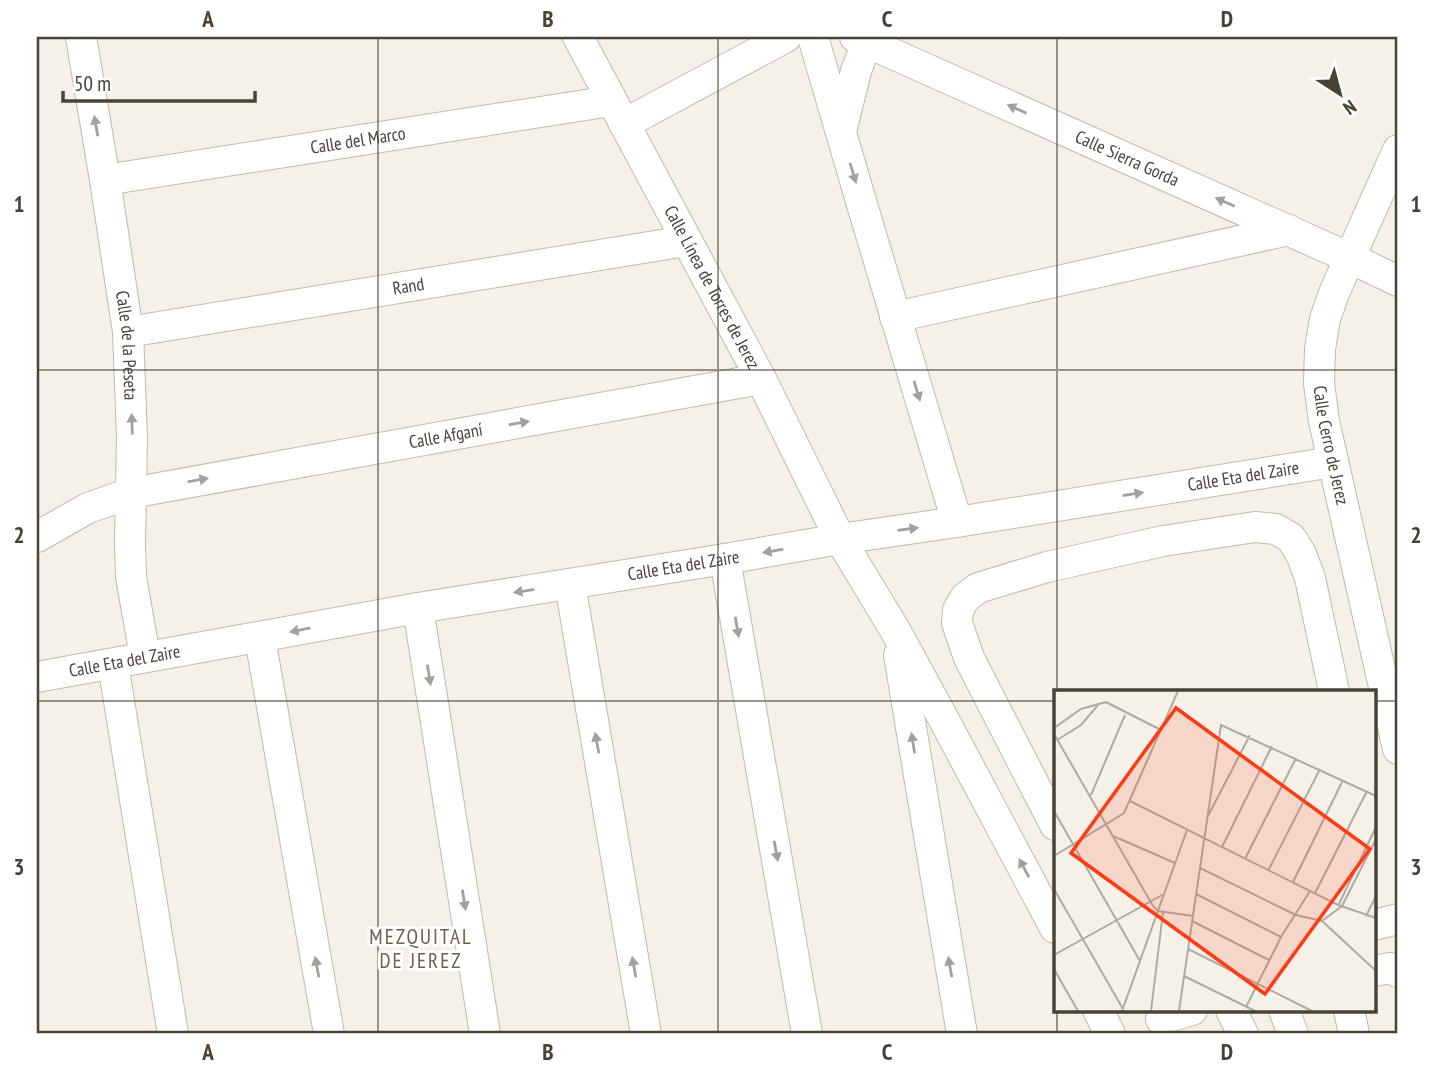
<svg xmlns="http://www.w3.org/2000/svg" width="1435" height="1071" viewBox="0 0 1435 1071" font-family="'PT Sans Narrow',sans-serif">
	<rect width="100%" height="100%" fill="#f5f1e8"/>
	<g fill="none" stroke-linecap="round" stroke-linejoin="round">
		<defs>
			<g id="minor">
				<path id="s1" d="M81,37l24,143 23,152 4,105 -2,107 1,33 14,79"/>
				<path id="s2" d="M578,37l183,342 79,160 55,91 48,88 112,210"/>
				<path d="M813,37c47,162 95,323 144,485"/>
				<path id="s3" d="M855,37l495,221 48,23"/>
				<path d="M624,124l162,-87"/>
				<path d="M841,131l15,-60 13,-34"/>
				<path id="s4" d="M1398,150l-64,143 -9,26 -5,30 -1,34 5,38 74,328"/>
				<path id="s5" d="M105,180l506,-79"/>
				<path d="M895,317l394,-87"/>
				<path id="s6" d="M128,332l558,-91"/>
				<path id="s7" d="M37,537l51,-29 43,-15 630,-114"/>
				<path d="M725,559l82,475"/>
				<path d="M570,584l76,450"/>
				<path d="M418,608l67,426"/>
				<path d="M260,638l69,396"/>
				<path d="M899,655l63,379"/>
				<path d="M113,664l60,370"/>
				<path id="s8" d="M37,677l381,-69 307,-49 115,-20 117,-17 376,-60"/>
				<path d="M1055,825l-86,-167 -12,-35 1,-13 7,-12 13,-10 69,-21 116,-26 92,-14 21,2 15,9 10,16 9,24 24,113"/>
				<path d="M1374,925l24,-6"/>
				<path d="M1374,971l16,-3 8,4"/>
				<path d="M1098,1010l12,24"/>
				<path d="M1231,1010l12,24"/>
				<path d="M1284,1010l9,24"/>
				<path d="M1349,1010l5,24"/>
				<path d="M1161,1019l31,-9"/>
			</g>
		</defs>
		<!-- minor casing -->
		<use href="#minor" stroke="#c2baa9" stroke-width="32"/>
		<!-- minor -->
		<use href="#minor" stroke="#fff" stroke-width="30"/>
	</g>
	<!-- one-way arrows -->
	<defs><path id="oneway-solid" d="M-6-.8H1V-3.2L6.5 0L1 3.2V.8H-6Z" transform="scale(1.75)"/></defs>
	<g fill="#a4a09a">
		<use href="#oneway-solid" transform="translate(1017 109) rotate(-156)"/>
		<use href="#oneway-solid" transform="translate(96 126) rotate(-100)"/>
		<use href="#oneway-solid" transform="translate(853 173) rotate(73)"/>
		<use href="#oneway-solid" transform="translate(1225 202) rotate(-156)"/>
		<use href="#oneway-solid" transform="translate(917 391) rotate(73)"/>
		<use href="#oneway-solid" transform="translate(519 423) rotate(-10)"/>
		<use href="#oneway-solid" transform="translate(132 424) rotate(-92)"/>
		<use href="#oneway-solid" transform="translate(198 480) rotate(-10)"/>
		<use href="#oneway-solid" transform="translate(1133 494) rotate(-9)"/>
		<use href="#oneway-solid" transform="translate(908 529) rotate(-8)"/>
		<use href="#oneway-solid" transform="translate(773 551) rotate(170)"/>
		<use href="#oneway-solid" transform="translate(524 591) rotate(171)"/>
		<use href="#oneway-solid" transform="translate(737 627) rotate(80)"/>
		<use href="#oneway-solid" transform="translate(300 630) rotate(169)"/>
		<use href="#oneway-solid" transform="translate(429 675) rotate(81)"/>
		<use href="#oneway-solid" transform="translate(597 743) rotate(-100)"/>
		<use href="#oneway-solid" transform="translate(913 743) rotate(-99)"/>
		<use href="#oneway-solid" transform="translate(776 851) rotate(80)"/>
		<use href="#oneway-solid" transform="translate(1024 868) rotate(-118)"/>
		<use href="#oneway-solid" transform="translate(464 900) rotate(81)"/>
		<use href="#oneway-solid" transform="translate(317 967) rotate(-100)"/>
		<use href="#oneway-solid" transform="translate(634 967) rotate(-100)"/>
		<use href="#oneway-solid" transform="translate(950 967) rotate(-100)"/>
	</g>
	<!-- grid -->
	<path fill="none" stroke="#494235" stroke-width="2" stroke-opacity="0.55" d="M378,37v997M718,37v997M1057,37v654M37,370h1361M37,701h1018M1374,701h24M1057,1010v24"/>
	<g text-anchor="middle" stroke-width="6" stroke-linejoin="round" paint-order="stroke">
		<!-- street labels -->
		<g font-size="18" fill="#494235" stroke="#fff">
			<text dy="6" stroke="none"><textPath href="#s5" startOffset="256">Calle del Marco</textPath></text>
			<text dy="6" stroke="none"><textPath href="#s3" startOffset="298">Calle Sierra Gorda</textPath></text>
			<text dy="6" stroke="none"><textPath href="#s6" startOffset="284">Rand</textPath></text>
			<text dy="6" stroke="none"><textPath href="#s2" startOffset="284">Calle Línea de Torres de Jerez</textPath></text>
			<text dy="6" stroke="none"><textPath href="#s1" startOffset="312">Calle de la Peseta</textPath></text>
			<text dy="6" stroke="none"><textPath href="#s7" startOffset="424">Calle Afganí</textPath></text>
			<text dy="6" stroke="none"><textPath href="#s4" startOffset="312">Calle Cerro de Jerez</textPath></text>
			<text dy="6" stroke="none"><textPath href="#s8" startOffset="1223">Calle Eta del Zaire</textPath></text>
			<text dy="6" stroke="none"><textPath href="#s8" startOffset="656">Calle Eta del Zaire</textPath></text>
			<text dy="6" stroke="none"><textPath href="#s8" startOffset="89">Calle Eta del Zaire</textPath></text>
		</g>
		<!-- quarter labels -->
		<g font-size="21" letter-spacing="2" fill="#6d604c" stroke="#fff">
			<text x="421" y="944">MEZQUITAL<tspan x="421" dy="24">DE JEREZ</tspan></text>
		</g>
	</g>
	<!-- overview -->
	<g transform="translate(1054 690)">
		<rect width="322" height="322" fill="#f5f1e8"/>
		<path fill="none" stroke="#b0aba0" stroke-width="2" d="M52,12l55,28M0,38l27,-19 25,-7M0,44l99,172 5,5 35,5M3,50l24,-15 17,-20M37,105l34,-80M76,111l208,104 38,13M0,121l86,150M154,126l42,-81M59,146l62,27M168,157l50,-101M0,166l70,-43 54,-122M191,169l51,-101M146,178l96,47 26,6 54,50M214,181l52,-102M239,192l50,-102M0,199l69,120M261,203l52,-102M142,204l85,43M284,216l38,-79M312,226l10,-20M138,231l77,39M268,231l20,-15 34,-67M134,259l124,62M0,265l110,-61M0,279l24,42M130,286l71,35M192,317l35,-70 29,-46M68,321l65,-181M97,321l12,-99M125,321l42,-286 155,71"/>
		<path fill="#ff3b15" fill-opacity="0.15" stroke="#ff3b15" stroke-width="3.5" d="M122,18l194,141 -105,145 -194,-141z"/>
		<rect width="322" height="322" fill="none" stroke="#494235" stroke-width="3.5"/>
	</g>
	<!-- border -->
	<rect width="1435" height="1071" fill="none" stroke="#ffffff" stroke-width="77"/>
	<!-- north arrow -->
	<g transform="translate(1340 94) rotate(144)" stroke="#ffffff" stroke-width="5" paint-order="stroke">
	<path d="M0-5L12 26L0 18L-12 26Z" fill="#494235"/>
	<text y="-10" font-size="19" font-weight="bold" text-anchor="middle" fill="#494235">N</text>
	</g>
	<!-- scale -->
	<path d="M63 91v10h192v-10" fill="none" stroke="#494235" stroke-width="3.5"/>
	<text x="74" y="91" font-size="21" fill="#494235" stroke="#ffffff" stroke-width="5" paint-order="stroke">50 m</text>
	<rect x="38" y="38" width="1358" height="994" fill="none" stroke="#494235" stroke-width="2.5"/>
	<g font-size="23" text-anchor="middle" font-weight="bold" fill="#494235">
		<text x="208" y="27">A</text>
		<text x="548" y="27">B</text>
		<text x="887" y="27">C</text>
		<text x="1227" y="27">D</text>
		<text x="19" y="212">1</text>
		<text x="1416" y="212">1</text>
		<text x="19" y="543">2</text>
		<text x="1416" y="543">2</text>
		<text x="19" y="875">3</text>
		<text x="1416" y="875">3</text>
		<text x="208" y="1060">A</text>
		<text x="548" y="1060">B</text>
		<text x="887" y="1060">C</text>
		<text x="1227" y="1060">D</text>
	</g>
</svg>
